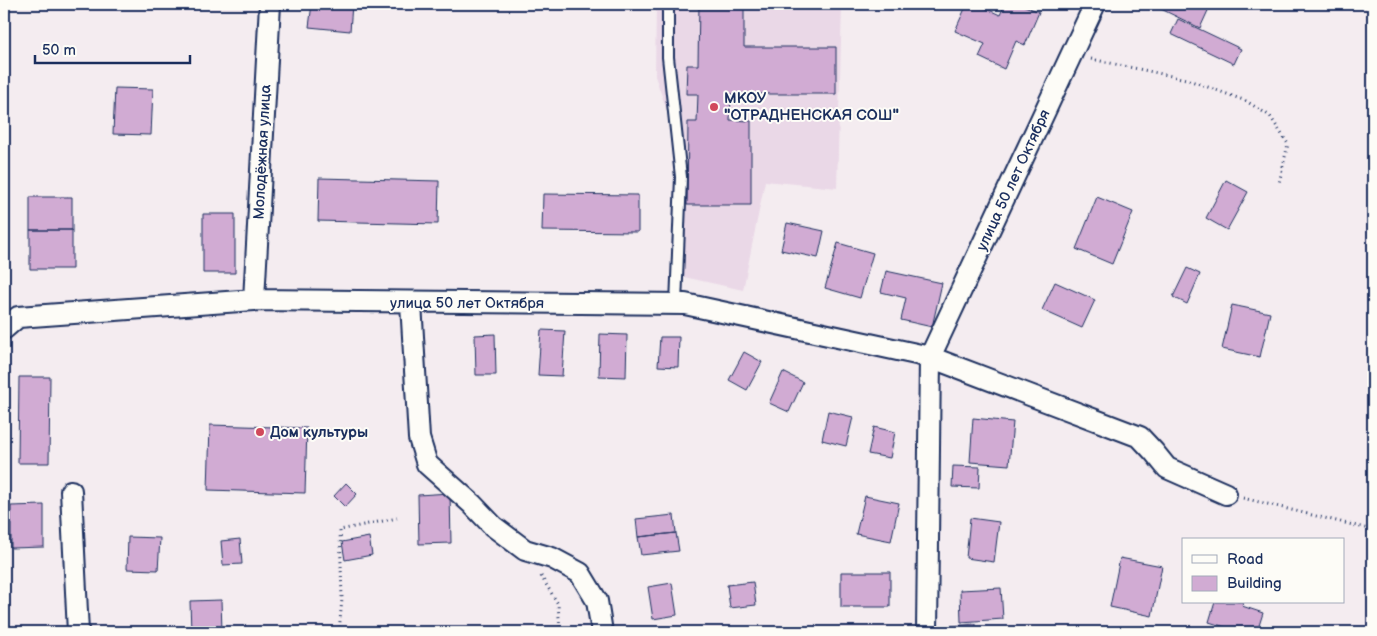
<svg xmlns="http://www.w3.org/2000/svg" width="1377" height="636" viewBox="0 0 1377 636" font-family="'Balsamiq Sans',sans-serif">
	<rect width="100%" height="100%" fill="#f4ecf0"/>
	<filter id="ink" filterUnits="userSpaceOnUse"><feTurbulence type="fractalNoise" baseFrequency=".02" numOctaves="2"/><feDisplacementMap in="SourceGraphic" scale="10" xChannelSelector="R" yChannelSelector="G"/><feConvolveMatrix kernelMatrix="1 2 1 2 8 2 1 2 1" color-interpolation-filters="sRGB"/></filter>
	<g filter="url(#ink)">
		<!-- built -->
		<path fill="#ead8e7" d="M656,4h186l-5,184 -72,-7 -22,109 -68,-15 -1,-144 -19,-55z"/>
		<!-- building -->
		<path fill="#d1abd3" stroke="#1b2f5e" d="M103,4h47l-1,4z
			M312,4h40l-2,27 -41,-4z
			M699,4h45v43h92v47h-105l-1,26 21,1v84h-64l1,-83h9l1,-28h-12l1,-29h11z
			M967,4h9l24,11 5,-11h15l19,8 -14,33 -9,-4 -12,28 -25,-12 6,-13 -30,-13z
			M1161,4h50l-11,24 -41,-20z
			M1178,19l63,30 -7,15 -63,-30z
			M115,88l38,1 -2,46 -38,-1z
			M319,178l120,3 -1,43 -120,-3z
			M1226,180l22,12 -21,38 -21,-12z
			M543,194l95,1v37l-96,-1z
			M30,197h42v33h-42z
			M1097,197l36,15 -21,52 -36,-15z
			M203,214h32v59h-32z
			M787,223l37,8 -6,27 -37,-8z
			M30,230h42v39h-42z
			M838,243l35,10 -13,45 -35,-10z
			M1187,268l13,6 -13,30 -14,-7z
			M886,271l56,12 -10,44 -31,-7 5,-22 -25,-6z
			M1055,282l40,18 -13,28 -40,-18z
			M1232,305l38,8 -10,44 -38,-8z
			M541,330l24,1 -3,45 -24,-1z
			M495,334l1,41h-20l-1,-40z
			M600,334l27,1 -1,42 -27,-1z
			M660,337h19l-1,30 -20,-1z
			M744,352l18,10 -15,28 -18,-10z
			M783,372l20,10 -14,30 -20,-9z
			M19,377h31l-1,86h-31z
			M828,411l25,6 -7,29 -24,-6z
			M973,418l40,4 -4,43 -39,-3z
			M210,425l97,3 -2,65 -97,-3z
			M874,427l21,5 -5,26 -22,-4z
			M953,466l27,1 -1,21 -27,-1z
			M346,483l11,11 -12,13 -11,-11z
			M450,493l1,50 -32,1 -1,-49z
			M865,496l34,7 -8,38 -35,-7z
			M44,505v42l-33,1v-42z
			M674,515l2,18 -38,4 -2,-18z
			M970,518l29,4 -5,40 -28,-4z
			M676,533l3,18 -38,4 -3,-18z
			M128,537l32,1 -2,32 -31,-1z
			M369,537l3,18 -27,5 -3,-18z
			M240,539l2,25 -19,1 -2,-24z
			M1120,558l42,8 -10,50 -42,-9z
			M841,572h49v35h-49z
			M753,582l3,23 -26,3 -3,-23z
			M672,583l5,32 -24,4 -5,-32z
			M1001,588l2,31 -42,3 -1,-32z
			M221,600l1,32h-31l-1,-31z
			M1215,602h28l-1,4 21,7 -6,19h-16l-32,-10z
			M976,624v8h-25v-6z"/>
		<g fill="none" stroke-linecap="round" stroke-linejoin="round">
			<defs>
				<path id="lane" d="M668,4v53l13,120 -5,127"/>
				<path id="street" d="M254,300l16,-296
					M411,303l8,135 8,26 45,40 21,22 32,24 27,8 28,15 17,28 5,31
					M4,329l14,-12 236,-17 431,4 245,53 210,80 14,15 13,16 59,26
					M71,491l7,141
					M927,632l3,-275 165,-353"/>
			</defs>
			<!-- lane casing -->
			<use href="#lane" stroke="#1b2f5e" stroke-width="14"/>
			<!-- street casing -->
			<use href="#street" stroke="#1b2f5e" stroke-width="24"/>
			<!-- path -->
			<path stroke="#1b2f5e" stroke-width="3" stroke-dasharray="1 4" stroke-linecap="butt" d="M1091,59l95,20 60,22 24,15 18,28 -9,39
				M1243,498l130,32
				M541,576l17,28 2,28
				M339,632l3,-33 -2,-69 57,-12"/>
			<!-- lane -->
			<use href="#lane" stroke="#fdfcf7" stroke-width="10"/>
			<!-- street -->
			<use href="#street" stroke="#fdfcf7" stroke-width="20"/>
		</g>
	</g>
	<!-- markers -->
	<g fill="#d1495b" stroke="#fdfcf7" stroke-width="2">
		<circle cx="714" cy="107" r="5"/>
		<circle cx="260" cy="432" r="5"/>
	</g>
	<g text-anchor="middle" stroke-width="4" stroke-linejoin="round" paint-order="stroke">
		<!-- poi labels -->
		<g font-size="15" font-weight="bold" fill="#1b2f5e" stroke="#fdfcf7" text-anchor="start">
			<text x="724" y="103">МКОУ<tspan x="724" dy="17">"ОТРАДНЕНСКАЯ СОШ"</tspan></text>
			<text x="270" y="437">Дом культуры</text>
		</g>
		<!-- street labels -->
		<g font-size="15" fill="#1b2f5e" stroke="#fdfcf7">
			<text transform="translate(262 152) rotate(-87)" y="5">Молодёжная улица</text>
			<text transform="translate(1013 180) rotate(-65)" y="5">улица 50 лет Октября</text>
			<text x="467" y="308">улица 50 лет Октября</text>
		</g>
	</g>
	<!-- margin -->
	<rect width="1377" height="636" fill="none" stroke="#fdfcf7" stroke-width="20"/>
	<rect x="10" y="10" width="1357" height="616" fill="none" stroke="#1b2f5e" stroke-width="2" filter="url(#ink)"/>
	<!-- legend -->
	<rect x="1182" y="538" width="162" height="65" fill="#fdfcf7" stroke="#a3aaba"/>
	<rect x="1192" y="555" width="25" height="8" fill="#fdfcf7" stroke="#a3aaba"/>
	<text x="1227" y="564" font-size="15" fill="#1b2f5e">Road</text>
	<rect x="1192" y="576" width="25" height="15" fill="#d1abd3" stroke="#a3aaba"/>
	<text x="1227" y="588" font-size="15" fill="#1b2f5e">Building</text>
	<!-- scale -->
	<path d="M35 55v8h155v-8" fill="none" stroke="#1b2f5e" stroke-width="2.5"/>
	<text x="42" y="55" font-size="15" fill="#1b2f5e" stroke="#fdfcf7" stroke-width="4" paint-order="stroke">50 m</text>
</svg>
